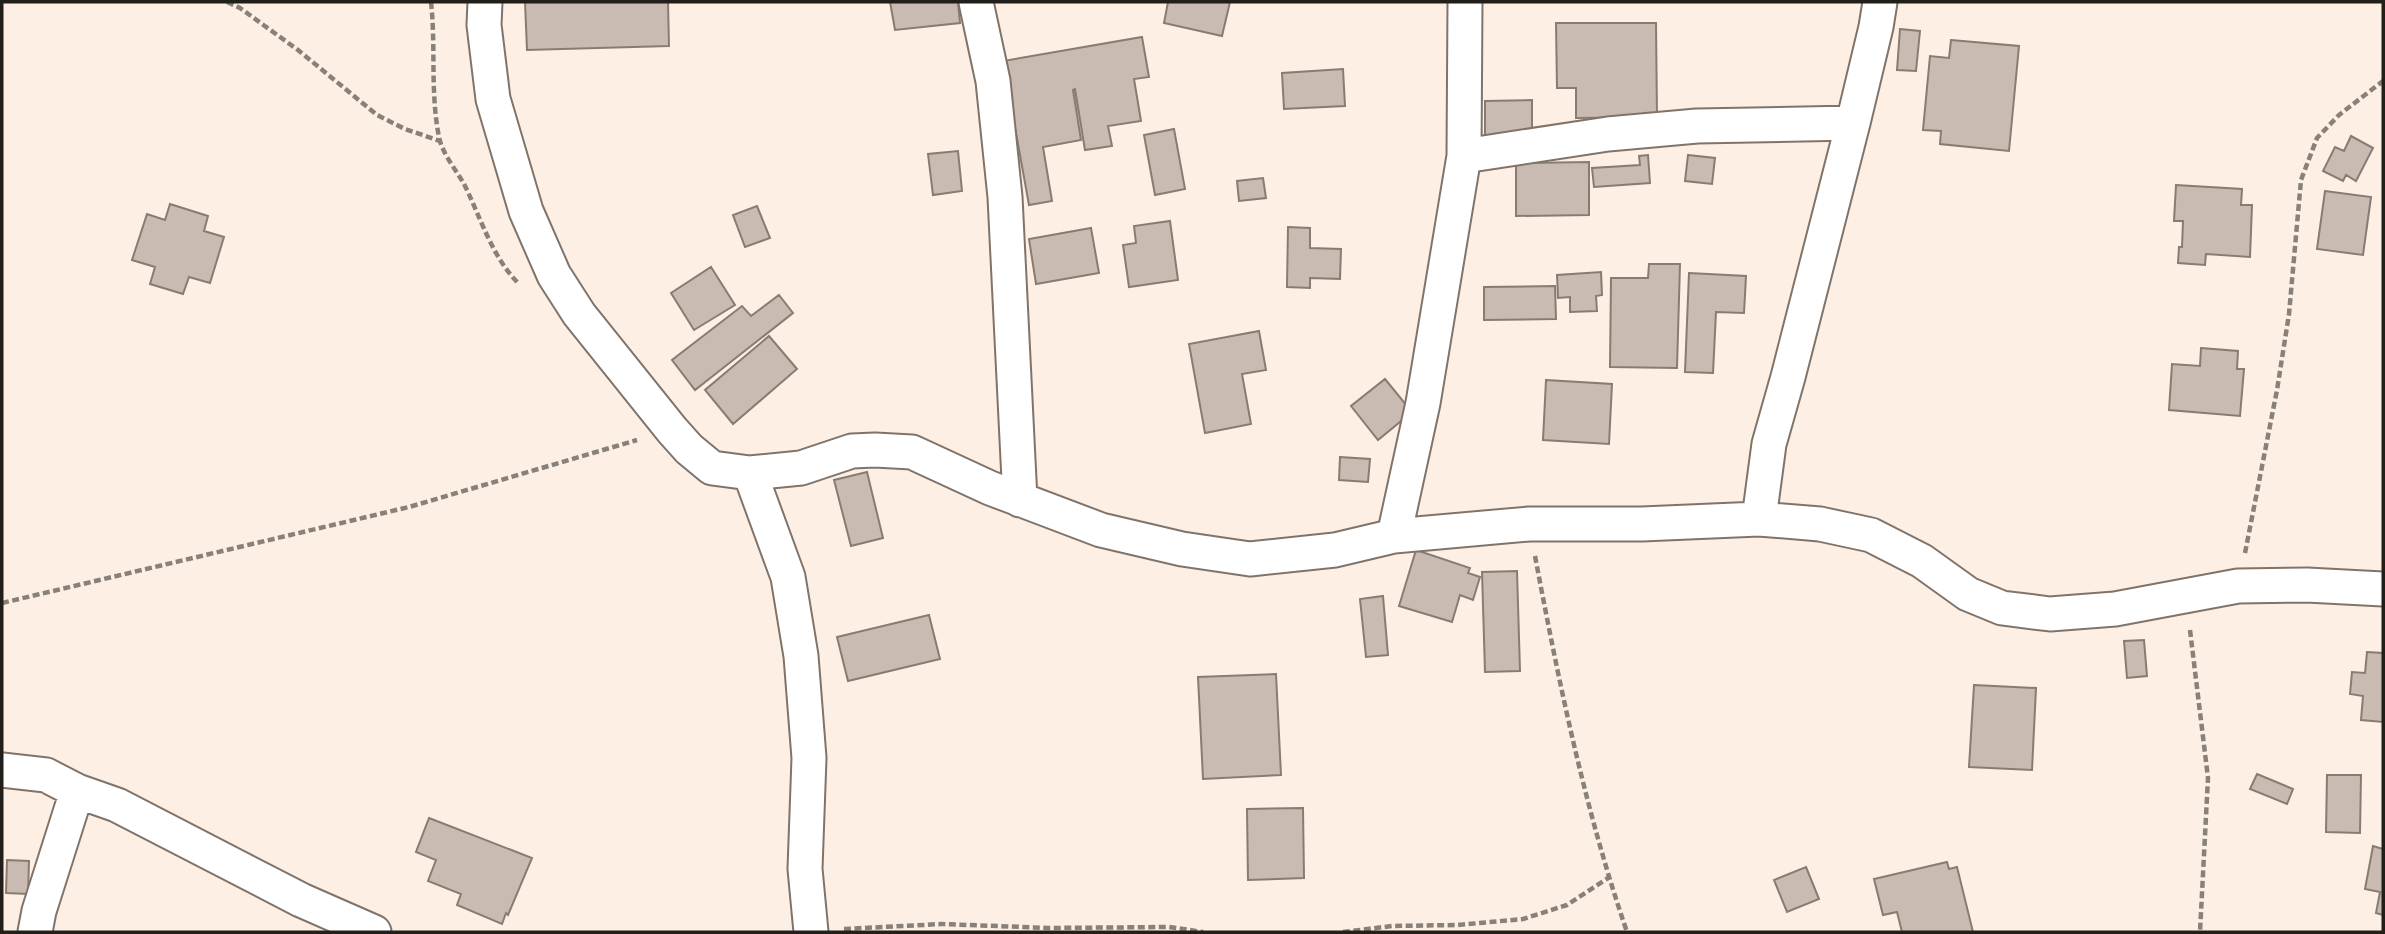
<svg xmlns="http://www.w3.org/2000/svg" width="2385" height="934" viewBox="0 0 2385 934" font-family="Helvetica,sans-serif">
	<rect width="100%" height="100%" fill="#fdefe4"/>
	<!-- building -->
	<path fill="#c9bbb1" stroke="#887c72" stroke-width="2" d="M525,2h143l1,44 -142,4z
		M890,2h68l2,21 -65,7z
		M1168,2h62l-8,34 -58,-13z
		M1556,23h100l1,94 -81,1v-30h-19z
		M1900,29l20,2 -4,40 -19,-1z
		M1142,37l7,40 -15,2 7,42 -33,5 4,20 -27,4 -10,-61 -2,1 8,50 -38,7 9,54 -23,4 -26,-144z
		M1951,40l68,6 -10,105 -69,-7 1,-13 -18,-1 7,-74 19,2z
		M1343,69l2,37 -61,3 -2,-36z
		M1532,100v38h-47v-37z
		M1174,129l11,60 -30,6 -11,-60z
		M2351,136l22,12 -17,33 -10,-6 -3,6 -20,-10 12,-24 9,4z
		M958,151l4,40 -29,4 -5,-41z
		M1648,155l2,28 -56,4 -2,-19 48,-3 -1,-9z
		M1688,155l27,3 -3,26 -27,-3z
		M1589,162v53l-73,1v-53z
		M1263,178l3,20 -27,3 -2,-20z
		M2176,185l66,4 -1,16h11l-2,52 -44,-3 -1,11 -27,-2 1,-16h3l1,-26h-9z
		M2325,191l46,6 -8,58 -46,-6z
		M170,204l38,12 -4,15 20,6 -14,46 -21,-6 -6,17 -33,-10 5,-17 -23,-7 15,-46 18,6z
		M757,206l13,32 -25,9 -12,-32z
		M1170,221l8,59 -49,7 -6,-42 13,-2 -2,-17z
		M1288,227l22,1v20l31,1 -1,30 -30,-1v10l-23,-1z
		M1091,228l8,45 -63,11 -7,-45z
		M1649,264h31l-3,104 -67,-1 1,-89h37z
		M711,267l24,38 -41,25 -23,-37z
		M1601,272l1,23 -6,1 1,15 -27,1v-15l-12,1 -1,-23z
		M1689,273l57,3 -2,37 -28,-1 -3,61 -28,-1z
		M1555,286l1,33 -72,1v-33z
		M779,295l14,18 -98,77 -23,-30 70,-54 9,10z
		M1259,331l7,39 -24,4 9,50 -46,9 -16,-89z
		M769,336l28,33 -64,55 -28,-34z
		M2201,348l37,3 -1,18h7l-4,47 -71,-6 3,-46 28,2z
		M1385,379l27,33 -34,28 -27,-34z
		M1546,380l66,4 -3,60 -66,-4z
		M1340,457l30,2 -2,23 -29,-2z
		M867,472l16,66 -32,8 -17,-66z
		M1416,550l54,18 -2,5 12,4 -7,23 -13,-5 -8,27 -53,-16z
		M1517,571l3,100 -35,1 -3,-100z
		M1383,596l5,59 -22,2 -6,-58z
		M929,615l11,44 -92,22 -11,-44z
		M2144,640l3,36 -20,2 -3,-37z
		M2367,652l16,1v69l-22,-2 2,-24 -13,-2 2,-22 13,1z
		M1276,674l5,101 -78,4 -5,-102z
		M1974,685l62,3 -4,82 -63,-3z
		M2257,774l36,15 -6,15 -37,-15z
		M2327,775h34l-1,58 -34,-1z
		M1303,808l1,70 -56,2 -1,-71z
		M429,818l103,40 -24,57 -2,-2 -4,11 -45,-19 4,-11 -33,-13 8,-21 -20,-8z
		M2373,846l10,3v66l-7,-2 4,-21 -15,-3z
		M7,860l22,1 -1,33 -22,-1z
		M1947,862l2,7 8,-2 16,65h-71l-5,-20 -14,3 -9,-36z
		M1806,867l13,32 -32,13 -13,-32z"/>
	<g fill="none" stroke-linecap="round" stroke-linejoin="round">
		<defs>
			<path id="street" d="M485,2l-1,23 9,74 33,112 28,64 25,39 93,116 17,19 23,19 38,5 51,-5 51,-17 23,-1 37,2 78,36 111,42 81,19 68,10 85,-9 59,-14 135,-12h113l117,-5 61,5 51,11 51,26 46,33 34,14 48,6 65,-5 123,-23 69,-1 76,4
				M976,2l17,79 12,116 15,303
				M1464,156l144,-22 89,-8 156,-3
				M750,473l38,104 13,79 8,102 -4,111 6,63
				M1759,519l10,-75 19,-67 65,-254 23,-96 4,-25
				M1394,536l29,-133 41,-247 1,-154
				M2,770l44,5 31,16 40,14 184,95 73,32
				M35,932l4,-21 38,-120"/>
		</defs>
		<!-- street casing -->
		<use href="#street" stroke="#80746a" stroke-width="37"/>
		<!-- path -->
		<path stroke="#888079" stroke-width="4.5" stroke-dasharray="7 3.5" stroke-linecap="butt" d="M227,2l13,6 58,42 79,65 28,14 35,12
			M431,2c5,45 -1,90 8,135 3,16 17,33 25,47 17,34 27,71 54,99
			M2245,553l32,-163 12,-76 12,-134 16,-42 22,-23 44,-34
			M1535,556c24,127 50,254 92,376
			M2,603l407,-96 228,-67
			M2190,630l18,148 -8,154
			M844,929l98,-5 107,4 120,-1 34,5
			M1343,932l49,-6 66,-1 65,-6 44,-14 41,-27"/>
		<!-- street -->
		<use href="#street" stroke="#fff" stroke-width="33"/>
	</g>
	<!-- border -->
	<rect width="2385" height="934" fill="none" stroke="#221e1a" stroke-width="7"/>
</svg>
